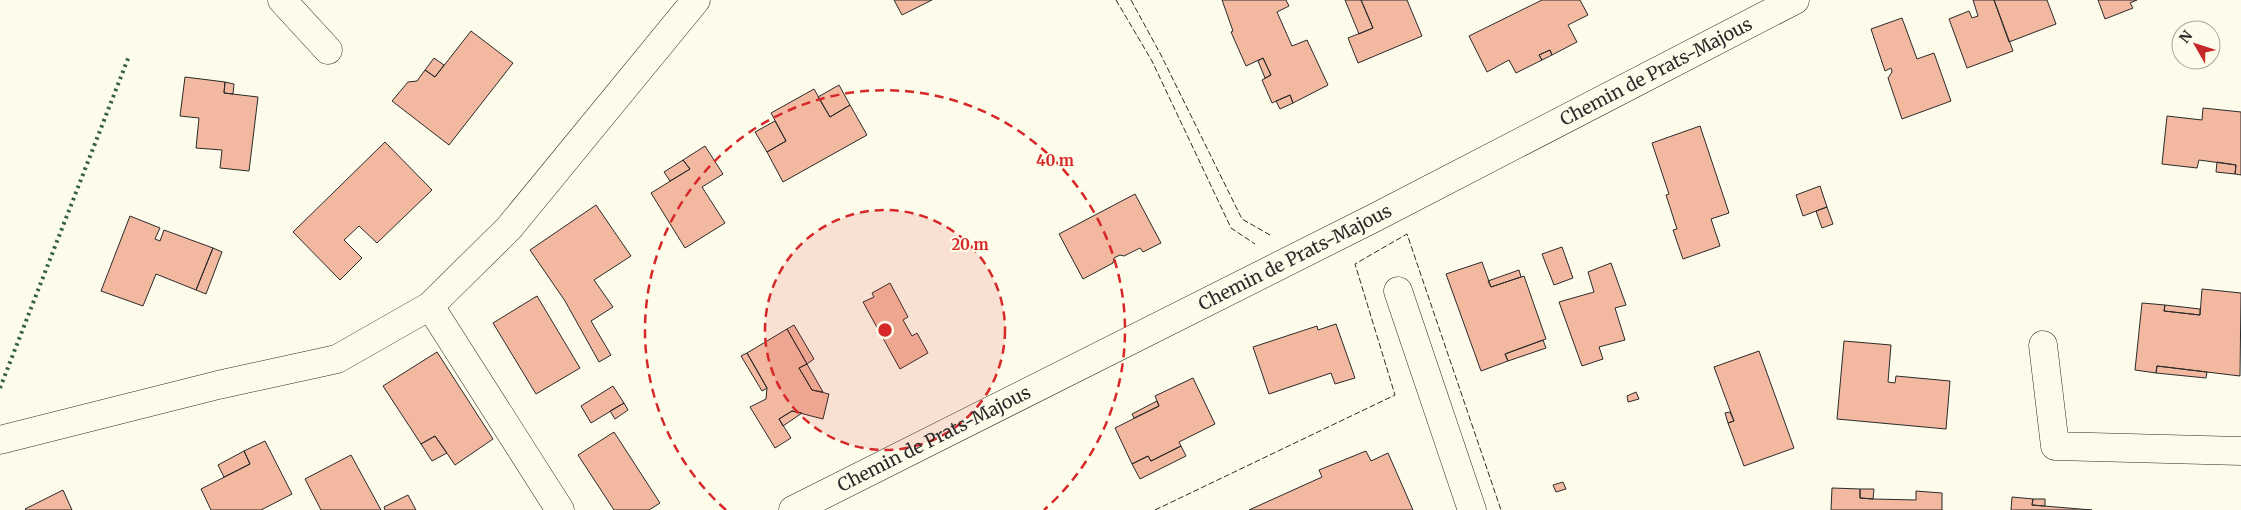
<svg xmlns="http://www.w3.org/2000/svg" width="2241" height="510" viewBox="0 0 2241 510" font-family="Merriweather,serif">
	<rect width="100%" height="100%" fill="#fdfbea"/>
	<!-- building -->
	<path fill="#f2b8a0" stroke="#2b2b2b" d="M894,0h38l-30,15z
		M1222,0h64l3,6 -12,6 15,34 15,-6 21,45 -35,18 -3,-8 -18,8 -10,-23 9,-5 -8,-17 -17,8 -15,-34 2,-1z
		M1345,0h16l12,28 -14,6z
		M1361,0h46l15,36 -64,27 -10,-25 25,-10z
		M1542,0h38l8,15 -20,10 9,17 -25,13 -2,-5 -11,5 3,5 -26,13 -7,-13 -22,12 -18,-36z
		M1973,0h21l19,51 -46,17 -18,-49 20,-8 3,7 6,-2z
		M1994,0h53l9,24 -47,18z
		M2098,0h39l-7,3 3,5 -28,11z
		M1902,18l15,41 17,-6 17,48 -49,18 -14,-41 4,-6 -1,-4 -6,3 -14,-42z
		M471,31l42,32 -64,82 -57,-44 16,-19 9,-1 8,-11 10,7z
		M1550,50l2,5 -10,5 -3,-5z
		M434,58l10,7 -9,12 -10,-7z
		M1263,58l8,17 -6,3 -7,-17z
		M185,77l40,5 -1,11 34,4 -9,74 -29,-3 2,-18 -26,-2 3,-30 -19,-2z
		M225,82l9,2 -1,10 -9,-1z
		M839,85l11,20 -20,12 -12,-20z
		M814,89l16,28 20,-12 17,30 -84,47 -16,-30 19,-11 -15,-28z
		M1290,95l3,8 -13,6 -4,-8z
		M2203,108l38,4v63l-6,-1 1,-9 -37,-5 -2,8 -35,-4 5,-48 35,4z
		M775,121l11,20 -19,11 -12,-20z
		M1700,126l29,87 -18,6 9,27 -37,13 -10,-29 4,-1 -11,-34 3,-1 -17,-51z
		M385,142l47,48 -55,53 -18,-17 -15,14 18,18 -22,22 -47,-48z
		M705,146l18,28 -21,13 23,36 -40,25 -34,-55 39,-24 -7,-9z
		M683,160l7,9 -20,12 -6,-9z
		M2217,162l19,3 -1,9 -19,-2z
		M1820,186l7,21 -24,9 -7,-21z
		M1135,194l26,49 -18,9 -3,-4 -16,8 -4,-1 -6,3 -1,5 -30,16 -24,-45z
		M596,205l35,51 -37,24 19,27 -22,14 20,34 -12,7 -34,-61 -35,-51z
		M1827,207l6,17 -11,4 -6,-17z
		M130,216l30,12 -5,11 5,2 4,-11 49,18 -17,42 -40,-16 -13,32 -42,-15z
		M1562,247l11,31 -19,7 -12,-31z
		M213,248l9,4 -16,42 -10,-4z
		M1482,262l9,25 33,-11 22,63 -41,15 3,7 -27,10 -35,-97z
		M1611,263l15,42 -11,3 10,32 -26,7 4,12 -21,7 -23,-64 35,-10 -6,-20z
		M1519,270l2,7 -30,10 -3,-6z
		M890,283l18,34 -5,3 9,16 5,-3 11,20 -28,16 -37,-67 11,-5 -2,-4z
		M2202,289l39,4 -1,83 -83,-10 -1,7 -21,-3 7,-67 23,2 -1,6 36,4z
		M537,296l43,72 -44,26 -43,-71z
		M2165,305l35,4v6l-36,-4z
		M1336,324l19,54 -20,6 -4,-11 -62,21 -16,-47 64,-21 1,4z
		M794,325l20,34 -7,5 -20,-35z
		M787,329l20,35 -8,4 13,22 17,4 -6,25 -31,-8 -13,8 12,19 -16,10 -25,-41 16,-8 1,-11 -20,-35z
		M1543,340l3,8 -38,13 -3,-7z
		M1844,341l47,4 -3,37 7,1 1,-7 54,5 -4,48 -109,-10z
		M1759,351l35,97 -50,18 -16,-43 6,-2 -20,-54z
		M437,352l56,87 -38,26 -20,-29 -14,8 -38,-58z
		M747,353l20,35 -5,3 -21,-35z
		M807,364l16,28 -11,-2 -13,-22z
		M2157,366l50,6 -1,6 -50,-5z
		M1193,378l22,46 -36,18 2,4 -30,15 -3,-5 -16,8 -17,-36 44,-22 -4,-10z
		M613,386l11,17 -33,20 -10,-17z
		M1636,392l3,7 -11,3 -1,-6z
		M1157,401l2,5 -25,12 -2,-4z
		M624,403l4,7 -13,9 -5,-8z
		M792,411l10,2 -19,13 -4,-7z
		M1730,412l4,9 -6,2 -3,-10z
		M614,432l46,71 -11,7h-35l-36,-55z
		M435,436l12,17 -15,8 -11,-17z
		M265,441l27,53 -31,16h-50l-10,-21 49,-25 -6,-13z
		M1181,446l5,10 -46,23 -8,-15 16,-8 3,5z
		M244,451l6,13 -26,13 -6,-12z
		M1366,451l5,10 17,-8 25,57h-164l73,-33 -3,-7z
		M351,455l30,55h-60l-16,-31z
		M1563,482l3,7 -10,3 -3,-7z
		M1832,488l28,1v9l13,1 43,1v-9l26,2v17h-111z
		M1860,489h14l-1,10 -13,-1z
		M63,490l9,20h-46l-1,-1z
		M408,495l8,15h-31l-1,-3z
		M2012,497l21,2 -1,6 60,5h-81z
		M2033,499h12v7l-13,-1z"/>
	<g fill="none" stroke-linecap="round" stroke-linejoin="round">
		<defs>
			<g id="minor">
				<path d="M282,0l46,50"/>
				<path d="M1398,291l74,219"/>
				<path d="M430,306l130,204"/>
				<path d="M2043,345l12,101 186,5"/>
				<path d="M0,440l218,-55 119,-26 93,-53 79,-78 187,-228"/>
				<path id="s1" d="M793,510l581,-292 421,-218"/>
			</g>
		</defs>
		<!-- minor casing -->
		<use href="#minor" stroke="#2b2b2b" stroke-width="29"/>
		<!-- minor -->
		<use href="#minor" stroke="#fdfbea" stroke-width="28"/>
		<!-- hedge -->
		<path stroke="#34623c" stroke-width="4" stroke-dasharray="2.5 4" stroke-linecap="butt" d="M0,388l129,-332"/>
		<!-- fence -->
		<path stroke="#2b2b2b" stroke-width="1" stroke-dasharray="6 2.5" stroke-linecap="butt" d="M1116,0l36,61 79,167 24,16
			M1131,0l30,55 81,164 28,16
			M1155,510l240,-115 -40,-131 52,-30 94,276"/>
	</g>
	<!-- distance rings -->
	<circle cx="885" cy="330" r="120" fill="#d62828" fill-opacity=".12"/>
	<g fill="none" stroke="#d62828" stroke-width="2.5" stroke-dasharray="9 6">
		<circle cx="885" cy="330" r="120"/>
		<path d="M726 510A240 240 0 1 1 1044 510"/>
	</g>
	<g text-anchor="middle" stroke-width="4" stroke-linejoin="round" paint-order="stroke">
		<!-- street labels -->
		<g font-size="18" fill="#2b2b2b" stroke="#fdfbea">
			<text dy="6" stroke="none"><textPath href="#s1" startOffset="968">Chemin de Prats-Majous</textPath></text>
			<text dy="6" stroke="none"><textPath href="#s1" startOffset="562">Chemin de Prats-Majous</textPath></text>
			<text dy="6" stroke="none"><textPath href="#s1" startOffset="158">Chemin de Prats-Majous</textPath></text>
		</g>
	</g>
	<circle cx="885" cy="330" r="8" fill="#d62828" stroke="#fdfbea" stroke-width="2.5"/>
	<g font-size="15" text-anchor="middle" font-weight="bold" fill="#d62828" stroke="#fdfbea" stroke-width="4" stroke-linejoin="round" paint-order="stroke">
		<text x="1055" y="166">40 m</text>
		<text x="970" y="250">20 m</text>
	</g>
	<!-- north arrow -->
	<g transform="translate(2196 45) rotate(309)"><circle r="24" fill="#fdfbea" stroke="#a9a89e"/>
	<path d="M0-4L9 19L0 12L-9 19Z" fill="#c62828"/>
	<text y="-8" font-size="14" font-weight="bold" text-anchor="middle" fill="#2b2b2b">N</text>
	</g>
</svg>
